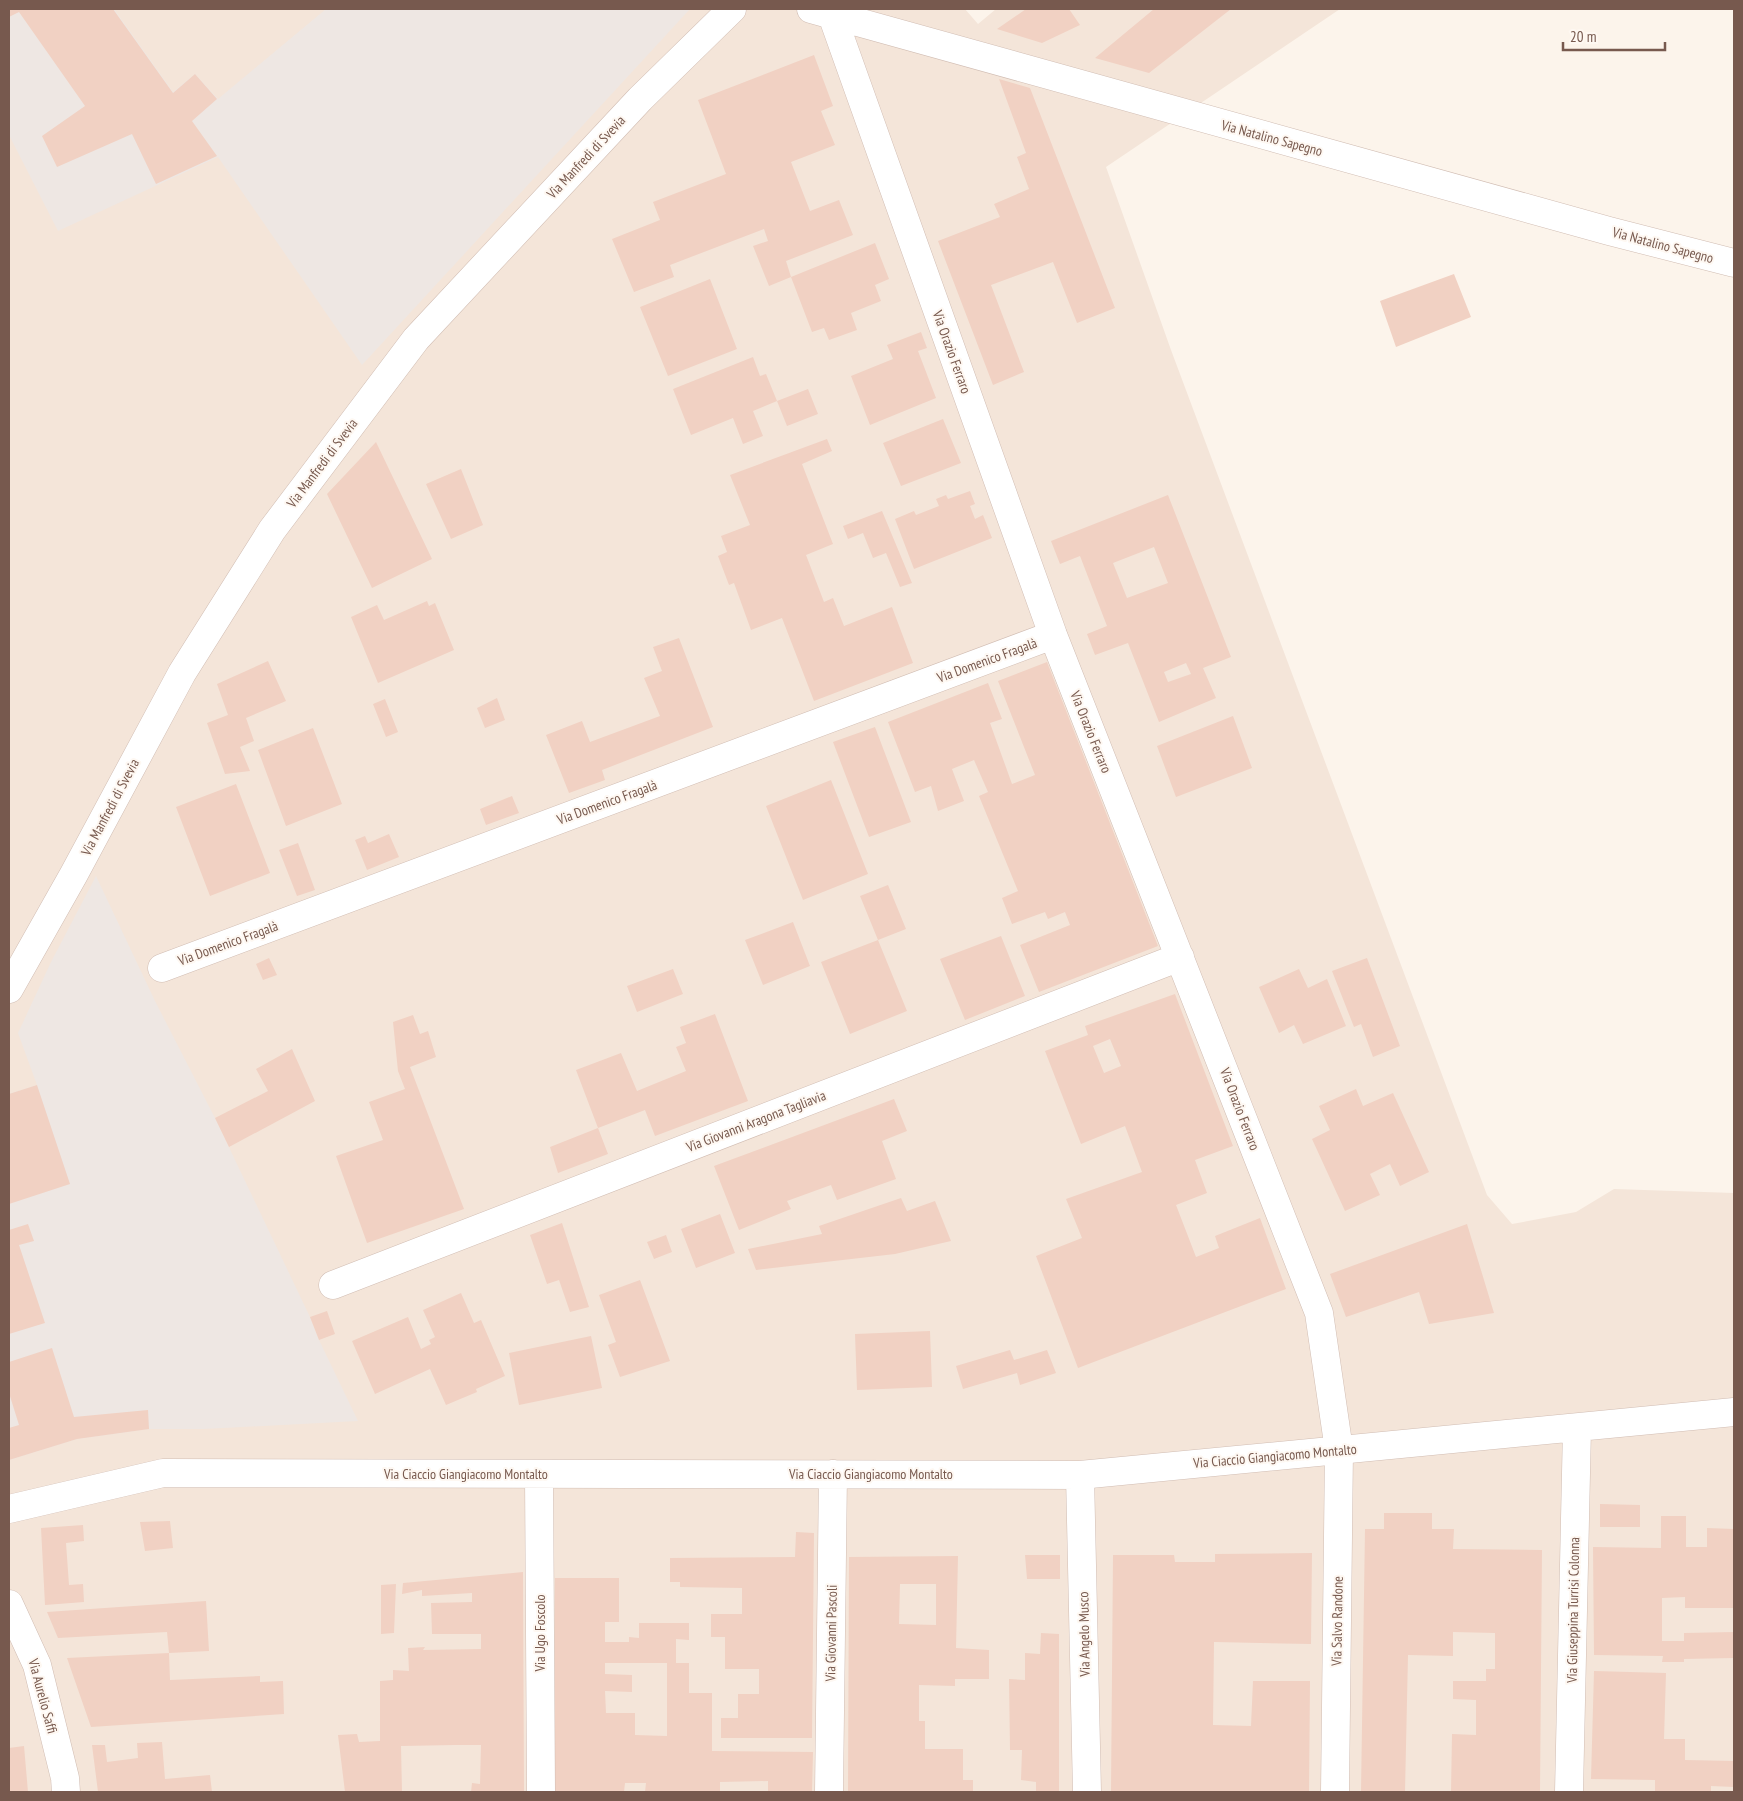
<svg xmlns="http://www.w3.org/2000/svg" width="1743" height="1801" viewBox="0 0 1743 1801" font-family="'PT Sans Narrow',sans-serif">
	<rect width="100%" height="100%" fill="#fcf4eb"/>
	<!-- residential -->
	<path fill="#f4e5d9" d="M9,9h956l13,15 18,-15h344l-234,158 65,183 316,845 25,29 64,-12 38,-23 120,4v599h-1725z"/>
	<!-- industrial -->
	<path fill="#eee7e3" d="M9,9h105l59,83 22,-18 23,25 108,-90h364l-328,356 -144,-208 -160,74 -49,-96z
		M96,876l59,125 60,117 95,199 9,23 39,81 -154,8h-55l-72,10 -68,21v-366l28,-9 -19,-52 33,-71z"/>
	<!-- building -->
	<path fill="#f1d1c3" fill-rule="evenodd" d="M9,9h104l60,84 22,-19 22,25 -25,22 25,35 -61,28 -24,-50 -75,33 -15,-31 43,-30 -66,-94 -10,5z
		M1026,9h43l11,16 -38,18 -45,-14z
		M1154,9h77l-82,64 -54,-15z
		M814,55l19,51 -12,5 14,34 -44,17 19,49 29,-11 14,35 -67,26 5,16 84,-34 14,36 -14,6 6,16 -30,12 6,17 -28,10 -5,-12 -12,4 -21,-55 -22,9 -16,-40 15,-5 -4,-12 -94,36 4,12 -40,15 -22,-53 48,-19 -7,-18 73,-28 -28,-74z
		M999,79l31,9 85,220 -38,15 -24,-61 -62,23 33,87 -31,13 -55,-144 62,-24 -6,-13 35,-15 -12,-32 9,-4z
		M1454,274l17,43 -75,30 -16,-46z
		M710,279l27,70 -69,27 -28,-69z
		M921,332l6,16 -9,3 18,47 -66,27 -19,-49 42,-17 -6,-14z
		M753,357l7,19 6,-2 11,27 31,-12 10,25 -31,12 -10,-25 -24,10 10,25 -20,8 -10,-26 -42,17 -18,-46z
		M943,419l18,44 -60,23 -18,-43z
		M827,439l5,12 -30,13 31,80 -27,11 18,47 9,-4 11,28 48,-19 21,56 -99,38 -32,-83 -31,12 -17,-47 -5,2 -11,-29 9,-4 -6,-16 29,-11 -20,-50z
		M376,442l56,117 -60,29 -45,-94z
		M461,469l22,56 -32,14 -25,-55z
		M970,491l5,13 -5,2 5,13 8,-4 9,23 -78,31 -19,-50 19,-8 2,4 23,-9 -3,-7 10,-4 2,4z
		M1168,495l63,162 -28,11 13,30 -57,24 -31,-79 -33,12 -8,-21 20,-8 -27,-70 -20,8 -9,-23zM1154,547l14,36 -41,15 -14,-35zM1186,663l5,11 -23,8 -4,-10z
		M882,511l30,72 -12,4 -14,-34 -13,5 -10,-25 -15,6 -5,-13z
		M427,601l2,5 6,-3 19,47 -76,33 -27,-66 26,-12 7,15z
		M679,638l34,89 -111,43 3,10 -36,13 -23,-58 36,-14 8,21 70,-26 -16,-38 18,-7 -9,-24z
		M268,661l18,40 -40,17 8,23 -14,6 10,24 -25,3 -18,-51 21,-8 -11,-31z
		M1047,662l111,284 -119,46 -19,-47 50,-20 -5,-13 -17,7 -3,-7 -33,12 -10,-26 16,-7 -39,-95 9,-4 -14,-32 -22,9 12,32 -26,10 -7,-25 -16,6 -27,-70 100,-39 14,36 -12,4 22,61 23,-9 -37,-94z
		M497,698l8,22 -20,8 -8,-20z
		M385,699l13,33 -12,5 -13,-33z
		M1233,716l19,52 -76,29 -19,-51z
		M875,727l36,95 -42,15 -36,-95z
		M313,728l29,76 -56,22 -28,-76z
		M831,780l37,94 -65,26 -37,-94z
		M236,784l34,89 -60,23 -34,-89z
		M512,796l7,17 -33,12 -6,-16z
		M389,834l10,23 -32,13 -12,-30 10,-4 3,7z
		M298,843l17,47 -18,6 -18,-46z
		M888,885l18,44 -28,11 -18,-44z
		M793,922l17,44 -47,19 -18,-45z
		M1001,936l24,60 -60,24 -25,-61z
		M878,940l29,71 -57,23 -29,-72z
		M269,958l8,17 -14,5 -7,-16z
		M1367,958l33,88 -27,11 -12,-33 -7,3 -22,-56z
		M673,969l10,25 -46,18 -10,-26z
		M1299,969l9,19 19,-9 19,47 -43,18 -9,-19 -15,8 -20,-46z
		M1175,994l58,152 -38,14 12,33 -31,12 20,52 23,-9 -4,-12 45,-18 26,71 -208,79 -42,-112 46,-18 -16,-39 76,-27 -17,-46 -44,18 -36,-93 43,-16 -3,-9zM1110,1039l11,27 -17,7 -11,-27z
		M715,1014l33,87 -93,35 -10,-26 -47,18 10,26 -50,19 -8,-26 48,-19 -22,-58 45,-17 16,38 49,-20 -10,-24 10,-4 -6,-16z
		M413,1015l7,19 8,-3 8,26 -26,10 54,142 -97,34 -31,-87 47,-16 -14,-38 36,-13 -7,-18 -5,-49z
		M292,1049l23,52 -86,46 -14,-29 53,-27 -12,-22z
		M37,1085l33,99 -61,20v-110z
		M1356,1089l7,17 30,-13 36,79 -29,14 -10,-22 -20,10 10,21 -35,16 -33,-72 18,-9 -11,-24z
		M894,1099l13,32 -25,10 14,38 -59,21 -6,-15 -44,16 4,8 -52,21 -25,-64z
		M901,1198l6,13 28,-10 16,40 -56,13 -139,16 -8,-21 74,-15 -3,-8z
		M720,1214l15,39 -39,15 -15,-39z
		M562,1223l27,84 -19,5 -11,-32 -12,4 -17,-49z
		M28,1224l6,17 -15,4 26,78 -36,11v-104z
		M1467,1224l27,89 -65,11 -10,-32 -73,25 -16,-43z
		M666,1235l6,17 -18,7 -7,-17z
		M640,1280l30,81 -50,16 -12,-32 8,-3 -17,-47z
		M461,1293l13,30 7,-3 24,56 -29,13 1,3 -31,13 -16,-36 -55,25 -23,-53 56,-24 13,32 10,-5 -2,-4 6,-3 -12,-27z
		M327,1311l8,23 -16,6 -9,-23z
		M930,1331l2,56 -75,3 -2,-56z
		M591,1336l11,52 -83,17 -10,-52z
		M52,1348l22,69 74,-7 1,19 -72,10 -68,21v-32l10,-3 -10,-32v-31z
		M1010,1350l4,10 33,-10 9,23 -36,12 -3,-12 -54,16 -7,-23z
		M1600,1504l40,1v22h-40z
		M1384,1513h48v16h22l-1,20 89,1 -2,242h-89l1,-58 24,1v-35l-23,-1v-18h33v-12h9v-36l-42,-1v24l-45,-1 -3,137h-44l4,-263h19z
		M1661,1516h25v31h21v-19l27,1v79h-49v-11l-23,1v43h22v-8l50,-1v26l-50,1v3h-22l1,-6 -69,-1 -1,-108 68,1z
		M170,1521l3,27 -28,3 -5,-29z
		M83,1525l1,16 -18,2 3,42 14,-1 1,18 -39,3 -4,-77z
		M796,1532l18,1 -2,205h-91v-20h17v-24h21v-25h-34v-32h-14v-23h31v-26l-62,-1v-5h-10v-24l125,-1z
		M1312,1553l-1,91 -97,-2 -1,83 38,1 2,-45h57l-1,111h-198l2,-237h61l1,7h40v-8z
		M1025,1555h35v24h-33z
		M958,1556l-2,92 33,2v29h-34v7l-36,-1v36h6v28h38v31h10v12h-125l1,-235zM900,1584h36v41l-37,-1z
		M523,1572l1,220h-53l1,-9 8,1 1,-39h-26l-54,1 1,46h-57l-7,-57 19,-1 2,8 21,-1v-60l13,-1v-10l16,1 -1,-23 17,-1 -2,3 58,-1v-15h-49l-1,-31 41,-1v-9l-50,3v-6l-20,4 1,-11z
		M555,1578h64v44h-14v20h24v-5l10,1v-15h50v17l-13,-1v24h13v30h23v58l101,1 -1,40h-44v-11l-48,1v10h-75l1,-9h-21l-1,9h-70zM605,1663h62v73l-32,-1v-22h-29l-1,-22 27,1v-17l-27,-1z
		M396,1584l-2,49 -13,1v-49z
		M206,1601l3,50 -40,2 1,27 90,-4v6l23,-1 1,33 -193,13 -24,-69 102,-5 -2,-21 -109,6 -11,-26z
		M1041,1633l18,1v158h-23v-10l-15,-2 1,-30h-12l-1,-71 16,1v-27l15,1z
		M1594,1671l72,2 -2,66h21v21l49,1v26l-23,-1v6h-56v-12l-64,-1z
		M162,1742l3,37 45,-4 2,17h-114l-6,-47h13l2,17 31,-4 -1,-15z
		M24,1746l4,46h-19v-44z"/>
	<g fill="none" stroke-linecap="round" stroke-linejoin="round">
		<defs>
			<path id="street" d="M811,9l798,222 125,32
				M832,15l221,620 266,678 20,137 -4,342
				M162,968l891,-333
				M9,989l65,-115 108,-201 90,-143 144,-191 224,-240 92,-90
				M333,1285l847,-328
				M539,1474l2,318
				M1080,1475l7,317
				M9,1509l154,-36 917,2 654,-63
				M9,1604l28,61 28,113 1,14
				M829,1792l4,-318
				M1569,1792l8,-364"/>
		</defs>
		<!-- street casing -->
		<use href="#street" stroke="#d1bdb3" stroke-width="29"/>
		<!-- street -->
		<use href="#street" stroke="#fff" stroke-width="28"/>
	</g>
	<g text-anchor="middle" stroke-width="4" stroke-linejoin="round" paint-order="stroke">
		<!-- street labels -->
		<g font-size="14" fill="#77594e" stroke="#fef8f2">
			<text transform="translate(1272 138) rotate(15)" y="5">Via Natalino Sapegno</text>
			<text transform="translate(586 157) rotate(-47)" y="5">Via Manfredi di Svevia</text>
			<text transform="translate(1663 245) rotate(15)" y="5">Via Natalino Sapegno</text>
			<text transform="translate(952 352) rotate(70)" y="5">Via Orazio Ferraro</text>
			<text transform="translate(322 463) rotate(-53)" y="5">Via Manfredi di Svevia</text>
			<text transform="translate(987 660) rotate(-20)" y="5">Via Domenico Fragalà</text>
			<text transform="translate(1091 732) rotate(68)" y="5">Via Orazio Ferraro</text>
			<text transform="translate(607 802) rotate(-20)" y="5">Via Domenico Fragalà</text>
			<text transform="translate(110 807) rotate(-62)" y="5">Via Manfredi di Svevia</text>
			<text transform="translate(228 943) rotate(-20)" y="5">Via Domenico Fragalà</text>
			<text transform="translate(1240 1109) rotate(69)" y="5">Via Orazio Ferraro</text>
			<text transform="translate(756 1121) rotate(-21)" y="5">Via Giovanni Aragona Tagliavia</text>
			<text transform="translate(1275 1456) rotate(-5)" y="5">Via Ciaccio Giangiacomo Montalto</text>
			<text x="466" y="1479">Via Ciaccio Giangiacomo Montalto</text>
			<text x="871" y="1479">Via Ciaccio Giangiacomo Montalto</text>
			<text transform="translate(1573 1610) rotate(-89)" y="5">Via Giuseppina Turrisi Colonna</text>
			<text transform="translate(1337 1621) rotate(-89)" y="5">Via Salvo Randone</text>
			<text transform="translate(540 1633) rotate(-90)" y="5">Via Ugo Foscolo</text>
			<text transform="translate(831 1633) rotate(-89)" y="5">Via Giovanni Pascoli</text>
			<text transform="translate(1084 1634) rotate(-91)" y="5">Via Angelo Musco</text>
			<text transform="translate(43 1696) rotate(75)" y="5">Via Aurelio Saffi</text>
		</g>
	</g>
	<!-- border -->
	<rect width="1743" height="1801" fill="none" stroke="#77594e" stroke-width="20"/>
	<!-- scale -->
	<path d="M1563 42v8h102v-8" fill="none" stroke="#77594e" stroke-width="2.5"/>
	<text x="1570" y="42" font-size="15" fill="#77594e" stroke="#fef8f2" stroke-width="4" paint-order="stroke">20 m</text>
</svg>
